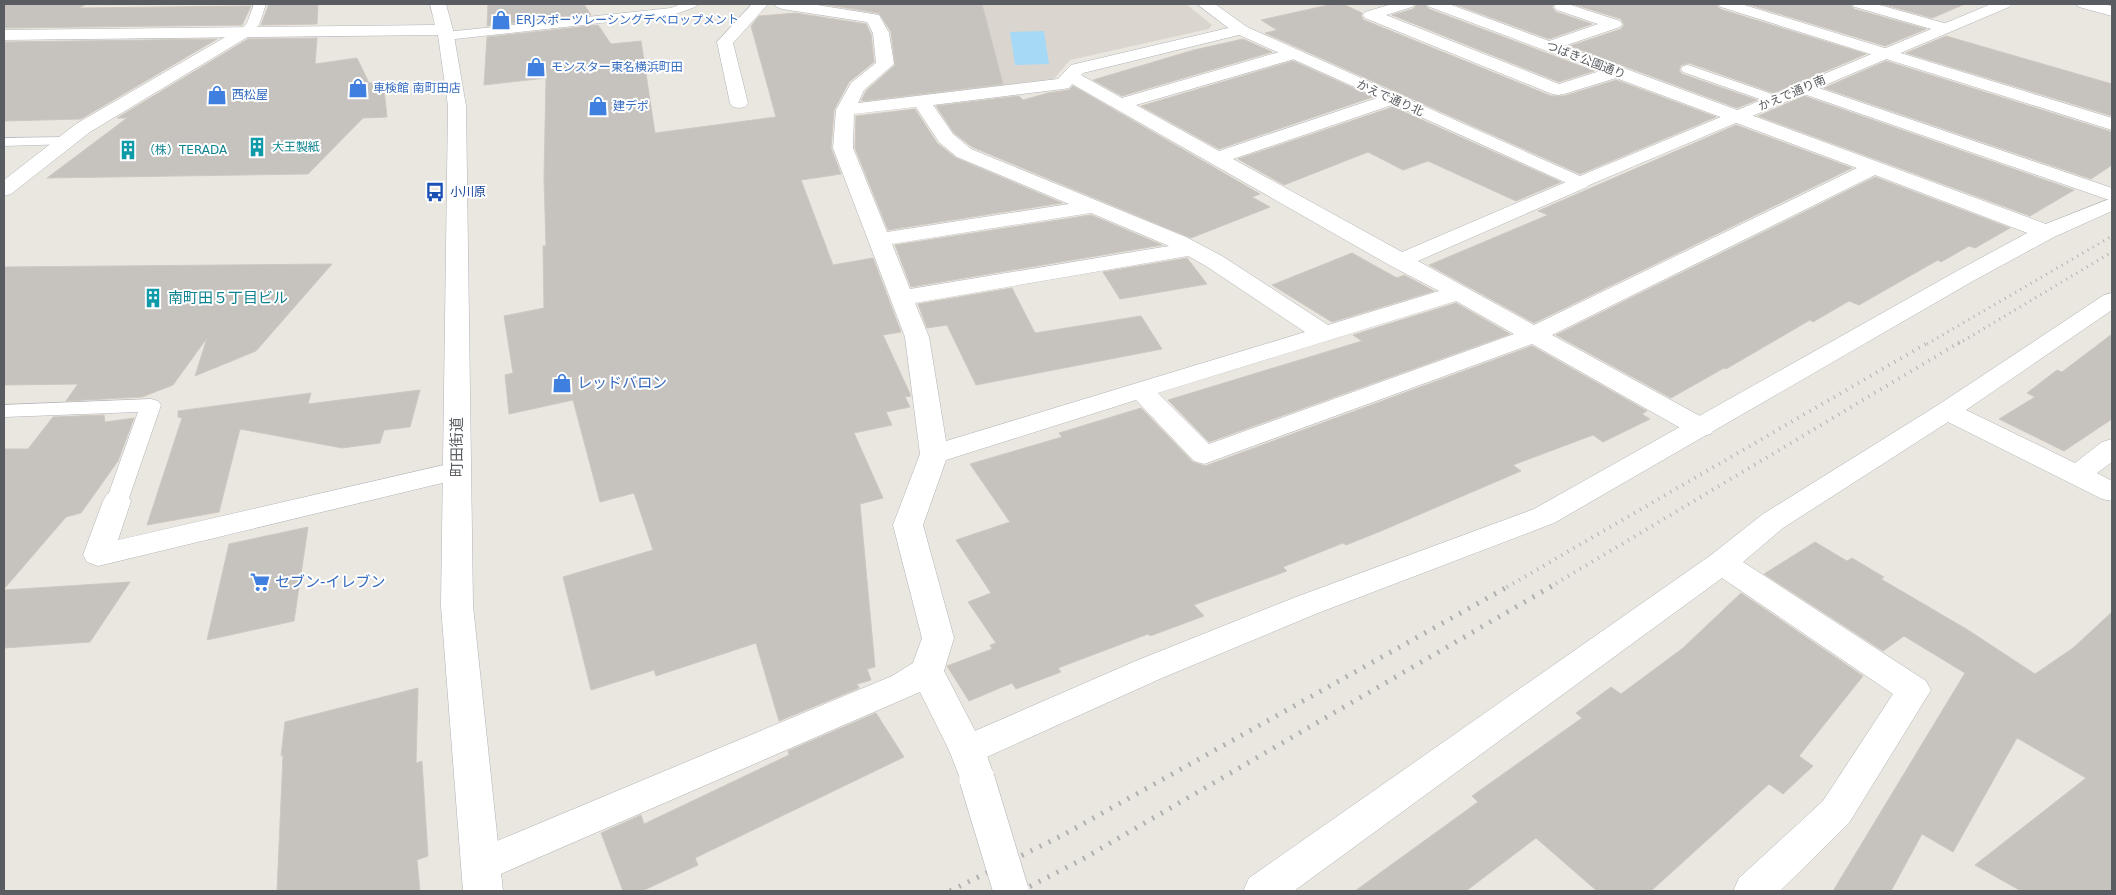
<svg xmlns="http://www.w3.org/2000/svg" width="2116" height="895" viewBox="0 0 2116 895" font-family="'DejaVu Sans','Noto Sans JP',sans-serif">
	<rect width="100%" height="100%" fill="#eae7e0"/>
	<!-- education -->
	<path fill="#dad6cf" d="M816,4h370l26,21 -3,4 -139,31 -17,20 -190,25 4,-16 30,-25 -2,-33 -10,-16z"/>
	<!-- water -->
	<path fill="#a6d9f5" d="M1044,31l5,33 -34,1 -5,-33z"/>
	<!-- building -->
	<path fill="#c6c2be" stroke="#cec8c0" d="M4,4h82l-6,4 171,-2 -9,19 -238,3z
		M269,4h49l-1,20 -56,1z
		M488,4h96l7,11 -104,11z
		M825,4h157l21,80 -142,17 5,-10 29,-26 -4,-33 -12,-19z
		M1333,4h10l19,9 -1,3 3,4 187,76h13l52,-16 100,37 -136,57 -315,-141 12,-3 -16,-10z
		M1417,4h8l4,5 165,62 -35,11 -167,-67 21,-6z
		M1454,4h100l-2,3 4,5 36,12 -43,15z
		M1573,4h143l4,5 146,45 -92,39 -85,-30 -8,2 -2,5 3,4 75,26 -20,8 -167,-62 51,-17 3,-4 -3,-6z
		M1747,4h103l4,5 72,20 -41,17z
		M1882,4h83l-33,14z
		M795,13l71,11 5,10 3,28 -25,20 -15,28 -3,38 10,26 -40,6 32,85 40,-7 28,74 -18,3 28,61 -6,1 5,10 -24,5 6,13 -38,8 29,65 -23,6 15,163 -8,2 4,11 -14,4 2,4 -80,33 -23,-78 -100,33 -2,-6 -63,20 -28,-113 90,-27 -19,-57 -34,9 -27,-102 -64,14 -4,-39 8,-2 -9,-57 40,-8 -1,-62h3l-2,-68 2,-100 -62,7 3,-48 111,-12 13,19 30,-3 14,92 121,-16 -25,-91 8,-10z
		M1946,36l166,48v32l-206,-63z
		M317,38l-2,26 42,-6 12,25 14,-2 4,36 -24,1 -55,56 -261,4 80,-60h-10l131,-79z
		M217,39l-136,80 -77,2v-79z
		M1243,39l29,13 -150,44 -29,-16 101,-30z
		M1293,61l80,36 -154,52 -78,-43z
		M1886,61l226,71v33l-21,14 -267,-91z
		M1073,86l187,108 -8,3 18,10 -79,31 -219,-91 -18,-14 -18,-27 83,-10 4,4 25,-7 21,-3z
		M1804,96l270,94 -44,26 -272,-100z
		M1393,107l168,75 -45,19 -88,-40 -25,9 -35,-18 -84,33 -46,-26z
		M915,109l22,34 19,15 106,45 -174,27 -33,-82 1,-32z
		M1736,125l116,43 -318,155 -105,-58 119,-50 -10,-4z
		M1875,177l135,51 -35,20 -6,-2 -28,16 -3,-2 -79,45 -10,-4 -36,21 -3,-2 -84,49 -2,-1 -53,30 -115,-63z
		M1091,215l71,30 -251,42 -16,-42z
		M1352,253l45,25 7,-3 30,16 -102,31 -60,-37z
		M1187,258l20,26 -87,15 -17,-27z
		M332,264l-76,87 -61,25 12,-38 -34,47 -31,12 -76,4 12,-17 -74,1v-118z
		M1012,288l23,45 106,-17 21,33 -186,36 -29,-60 -20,3 -9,-24z
		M1456,303l54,31 -301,108 -41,-42 194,-59 -9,-6z
		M2112,334v85l-48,32 -65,-32 36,-22 -8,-4 30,-23 5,2z
		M1532,346l115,65 -5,3 8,5 -47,23 -10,-7 -80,30 8,6 -140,60 -35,14 -3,-2 -60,24 4,4 -93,34 10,11 -54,20 -2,-2 -90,34 3,4 -45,17 -4,-6 -43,18 -22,-35 45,-17 -2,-4 6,-2 -28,-41 23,-9 -35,-53 54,-18 -40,-58 92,-27 -3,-4 82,-25 52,54 12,4z
		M420,390l-10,37 -26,3 -4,13 -38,5 -102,-19 -21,83 -72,13 35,-107 -4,-1v-6l133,-18 -3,11z
		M104,415l1,7 29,-4 -16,43 -37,52 -15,4 -62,72v-140h24l25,-32z
		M308,527l-14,94 -87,19 22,-96z
		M1815,542l32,19 5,-3 32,19 -3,2 87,51 67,44 38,-26 39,-36v279h-91l-46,-26 111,-87 -69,-40 -64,114 -31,-18 -31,57h-58l132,-218 -61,-37 -21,15 -119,-77z
		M130,582l-40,60 -86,6v-58z
		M1741,593l122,83 -64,80 14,10 -30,28 -14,-10 -118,107h-54l-61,-53 -70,53h-111l123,-89 -6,-6 110,-78 -6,-5 35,-26 10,7 62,-46z
		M418,688l-2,75 6,-2 6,95 -11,4 3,31h-143l6,-136 -2,1 4,-34z
		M876,713l28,44 -209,101 3,7 -56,26h-19l-22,-58 40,-18 3,9 145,-69 -1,-4z"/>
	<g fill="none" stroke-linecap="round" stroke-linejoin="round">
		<defs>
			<path id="lane" d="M254,4h12l-7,21 -10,10h-8l-2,-3 8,-9z
				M681,4h16l-2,3 -22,8 -227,25 -6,-4 6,-4 225,-24z
				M1688,65l93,32 2,3 -2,3h-10l-88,-31 -2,-3 2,-3z
				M65,137l5,1 2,3 -2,3 -66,2v-8z
				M151,399l7,2 3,4 -33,96 -3,5 -8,2 -8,-2 -3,-5 32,-89 -134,5v-12z"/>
			<path id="street" d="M752,4h16l-35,39 15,60 -3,4 -6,1 -6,-1 -3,-4 -13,-61z
				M774,4h37l68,11 10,18 5,31 -30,26 -6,13 200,-24 13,-14 170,-40 6,2 2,3 -2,3 -164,40 -2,2 41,23 164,-48h12l2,4 -2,4 -162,47 83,46 167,-56 6,-1 6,1 3,4 -3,4 -165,56 169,93 171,-73 7,-2 7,2 3,4 -3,4 -169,74 116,64 323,-157 -241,-90 -52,16 -6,1 -6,-1 -187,-76 -2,-3 2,-3 27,-8h23l-3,3 -26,8 173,69 41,-13 -170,-64 -3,-3h22l100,37 49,-17 -41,-14 -3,-3 2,-3h12l52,17 2,3 -2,3 -56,19 490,181 3,5 -3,5 -8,1 -8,-1 -163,-62 -323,160 159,87 3,6 -3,6 -10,2 -10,-2 -159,-90 -328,120 -10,-3 -58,-61 -190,60 -23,65 31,113 -10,33 41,79 7,20 -5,11 -13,4 -13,-4 -12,-31 -29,-58 -440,191 -14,-5 -5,-12 5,-12 426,-178 21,-13 9,-25 -29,-113 27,-71 -15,-117 -72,-189 3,-38 15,-27 25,-20 -3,-30 -6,-11 -85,-13 -5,-2zM1072,84l319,182 48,25 -111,34 -106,-69 -36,-19 -215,-88 -18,-15 -20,-29 130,-16 6,-1zM916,107l23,35 18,15 112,47 -182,28 -34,-84 1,-34zM1091,213l78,33 -259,43 -18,-45zM1188,256l18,10 99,66 -359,109 -17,-104 -14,-34zM1456,301l58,33 -305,110 -51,-51z
				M1718,4h23l371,114v12l-391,-123z
				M1852,4h24l75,21 2,3 -2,3 -6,2 -90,-26z
				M2076,4h26l10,2v10l-33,-9z
				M245,27l6,2 2,3 -2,3 -161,97 -79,62 -7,2v-16l72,-56 163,-95z
				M1804,83l308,105v13l-314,-109 -3,-4 3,-4z
				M2112,293v17l-146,100 109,53 27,-21 10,-3v23l-15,11 15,8v20l-10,-2 -154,-77 -165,106 -40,34 183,119 5,9 -82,133 -69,68h-47l6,-13 84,-77 70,-107 -171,-116 -428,313h-51l6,-13 462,-323 52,-41 175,-109 166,-110z
				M457,462l10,3 4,6 -4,6 -369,89 -11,-4 -4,-7 20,-54 4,-7 10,-3 10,3 4,7 -13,39z"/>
			<path id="secondary" d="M430,4h16l7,26 13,76 7,500 30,285h-40l-22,-285 7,-500 -10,-71 -434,5v-10l431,-5z
				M1197,4h18l32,23 333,149 411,-172h21l-3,3 -429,182 -345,-156z
				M2112,198v13l-58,26 -81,44 -419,242 -236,90 -156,65 -182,82 -13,5 -13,-5 -5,-10 5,-10 184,-80 158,-63 238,-88 423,-238 81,-44z"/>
		</defs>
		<!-- lane casing -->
		<use href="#lane" stroke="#b1b3b7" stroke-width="1"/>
		<!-- street casing -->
		<use href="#street" stroke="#b1b3b7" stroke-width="1"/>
		<!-- secondary casing -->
		<use href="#secondary" stroke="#b0b3b7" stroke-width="1"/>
		<!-- lane -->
		<use href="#lane" fill="#fff" fill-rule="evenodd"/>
		<!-- street -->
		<use href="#street" fill="#fff" fill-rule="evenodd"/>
		<!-- secondary -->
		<use href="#secondary" fill="#fff" fill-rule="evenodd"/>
		<!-- rail-far2 -->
		<path stroke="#afb0b0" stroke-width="3" stroke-dasharray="1 5" stroke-linecap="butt" d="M1927,344l185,-108
			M1958,344l154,-92"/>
		<!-- rail-far1 -->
		<path stroke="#afb0b0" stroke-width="4" stroke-dasharray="1 6" stroke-linecap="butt" d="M1507,587l422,-245
			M1550,587l410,-245"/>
		<!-- rail -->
		<path stroke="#afb0b0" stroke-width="5" stroke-dasharray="2 8" stroke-linecap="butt" d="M950,891l113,-56 446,-249
			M1021,891l60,-31 471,-274"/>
		<defs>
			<path id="street-bridge" d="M977,779l34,112"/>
		</defs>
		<!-- street-bridge casing -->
		<use href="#street-bridge" stroke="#b1b3b7" stroke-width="36" stroke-linecap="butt"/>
		<!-- street-bridge -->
		<use href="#street-bridge" stroke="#fff" stroke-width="35"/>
	</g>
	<!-- icons -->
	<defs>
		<symbol id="shop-bare" viewBox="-9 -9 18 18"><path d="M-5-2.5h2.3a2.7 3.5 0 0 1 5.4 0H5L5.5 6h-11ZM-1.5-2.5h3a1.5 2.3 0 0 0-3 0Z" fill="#3f7fe0" stroke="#fff" stroke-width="2.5" paint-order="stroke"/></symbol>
		<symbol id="building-bare" viewBox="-9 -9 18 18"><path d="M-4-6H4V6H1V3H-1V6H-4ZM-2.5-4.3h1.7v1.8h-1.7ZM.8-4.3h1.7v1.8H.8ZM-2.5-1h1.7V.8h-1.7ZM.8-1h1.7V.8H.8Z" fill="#0f9aa8" stroke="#fff" stroke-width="2.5" paint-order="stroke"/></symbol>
		<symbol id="bus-bare" viewBox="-9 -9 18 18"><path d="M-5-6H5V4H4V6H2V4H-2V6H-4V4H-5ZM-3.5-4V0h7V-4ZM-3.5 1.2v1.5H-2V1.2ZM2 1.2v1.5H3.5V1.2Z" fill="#1a4fb4" stroke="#fff" stroke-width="2.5" paint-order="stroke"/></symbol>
		<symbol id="supermarket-bare" viewBox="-9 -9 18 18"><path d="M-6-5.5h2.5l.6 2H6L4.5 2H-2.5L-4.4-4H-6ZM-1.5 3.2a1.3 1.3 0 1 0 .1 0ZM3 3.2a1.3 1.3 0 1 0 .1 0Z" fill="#3f7fe0" stroke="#fff" stroke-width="2.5" paint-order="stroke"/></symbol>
	</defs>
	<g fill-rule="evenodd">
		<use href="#shop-bare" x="487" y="6" width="28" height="28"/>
		<use href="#shop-bare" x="522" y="53" width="28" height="28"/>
		<use href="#shop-bare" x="344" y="74" width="28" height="28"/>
		<use href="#shop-bare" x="203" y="81" width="28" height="28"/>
		<use href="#shop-bare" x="584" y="92" width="28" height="28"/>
		<use href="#building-bare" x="243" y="133" width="28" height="28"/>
		<use href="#building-bare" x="114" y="136" width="28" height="28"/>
		<use href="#bus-bare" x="421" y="178" width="28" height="28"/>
		<use href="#building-bare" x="139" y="284" width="28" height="28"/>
		<use href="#shop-bare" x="548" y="369" width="28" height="28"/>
		<use href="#supermarket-bare" x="246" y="568" width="28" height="28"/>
	</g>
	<g text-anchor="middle" stroke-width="4" stroke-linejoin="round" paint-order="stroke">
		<!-- far-shop labels -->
		<g font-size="12" fill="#366cbe" stroke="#fff" text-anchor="start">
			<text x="516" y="24">ERJスポーツレーシングデベロップメント</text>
			<text x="551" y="71">モンスター東名横浜町田</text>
			<text x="373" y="92">車検館 南町田店</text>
			<text x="232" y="99">西松屋</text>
			<text x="613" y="110">建デポ</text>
		</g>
		<!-- far-street labels -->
		<g font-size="12" fill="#595c60" stroke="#fff">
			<text transform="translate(1586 60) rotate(21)" y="4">つばき公園通り</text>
			<text transform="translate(1792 93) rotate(-23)" y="4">かえで通り南</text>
			<text transform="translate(1390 98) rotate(24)" y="4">かえで通り北</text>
		</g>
		<!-- far-culture labels -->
		<g font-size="12" fill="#0d838f" stroke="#fff" text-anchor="start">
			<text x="272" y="151">大王製紙</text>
			<text x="143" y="154">（株）TERADA</text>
		</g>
		<!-- far-transit labels -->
		<g font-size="12" fill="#164399" stroke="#fff" text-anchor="start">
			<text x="450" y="196">小川原</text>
		</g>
		<!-- culture labels -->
		<g font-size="15" fill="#0d838f" stroke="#fff" text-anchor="start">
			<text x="168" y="303">南町田５丁目ビル</text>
		</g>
		<!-- shop labels -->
		<g font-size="15" fill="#366cbe" stroke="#fff" text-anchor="start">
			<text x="577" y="388">レッドバロン</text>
			<text x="275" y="587">セブン-イレブン</text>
		</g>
		<!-- street labels -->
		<g font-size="15" fill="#595c60" stroke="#fff">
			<text transform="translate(457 447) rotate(-90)" y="5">町田街道</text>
		</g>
	</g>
	<!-- border -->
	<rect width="2116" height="895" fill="none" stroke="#595c60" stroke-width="10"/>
</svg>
